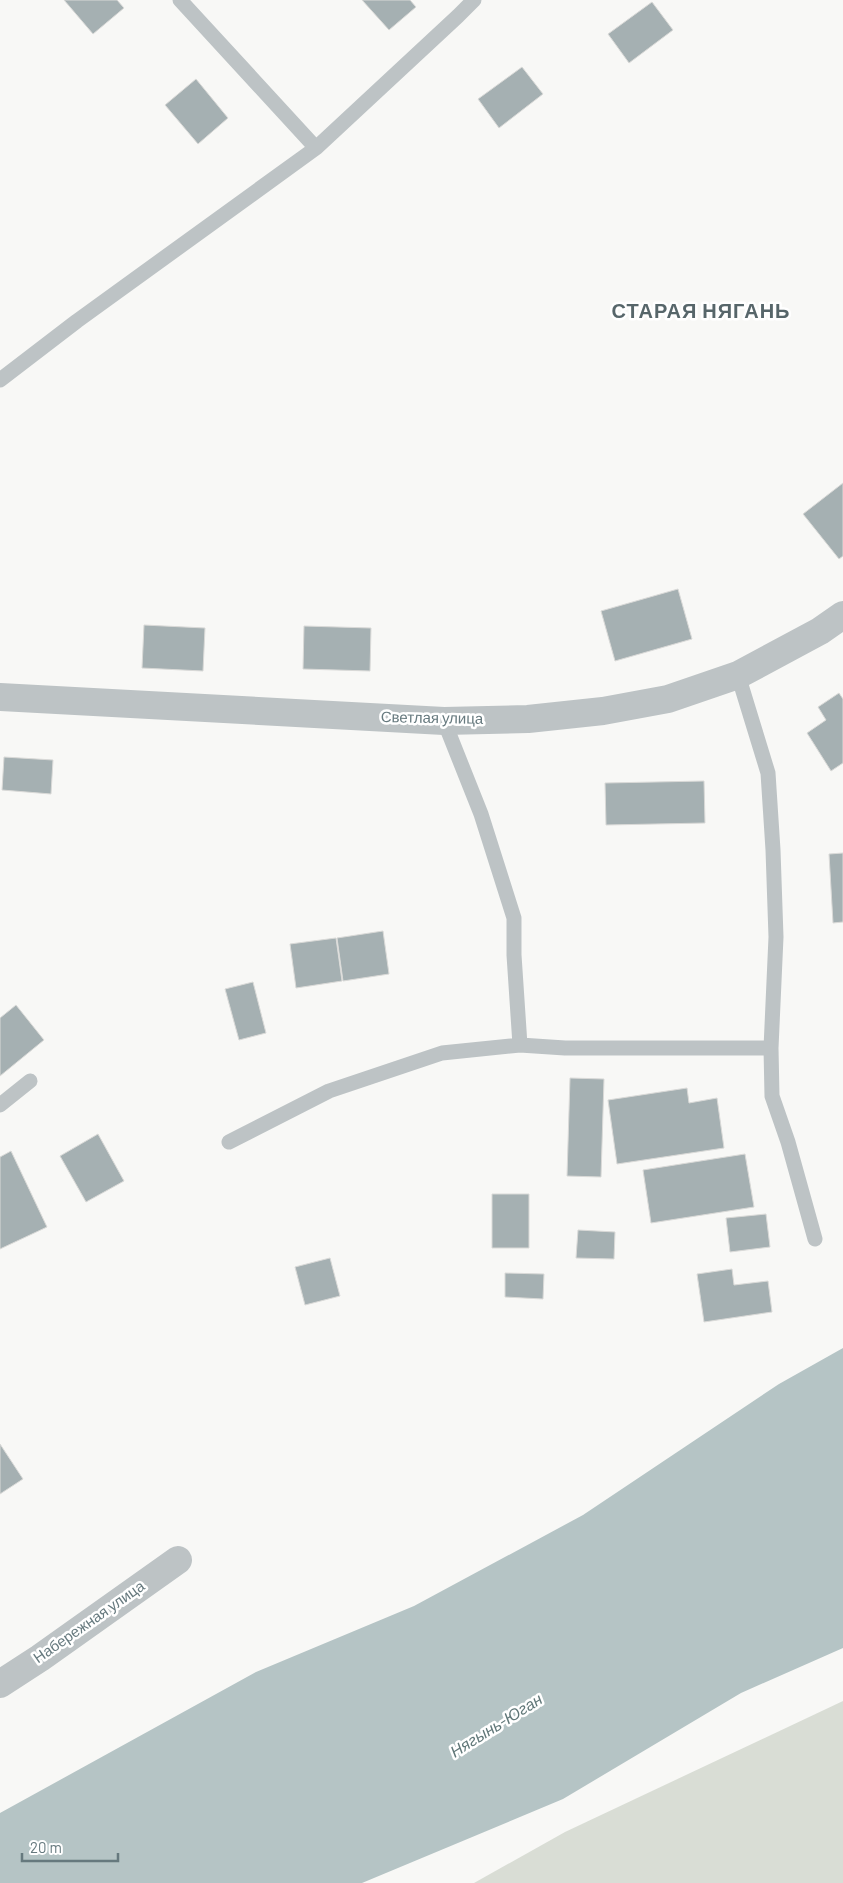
<svg xmlns="http://www.w3.org/2000/svg" width="843" height="1883" viewBox="0 0 843 1883" font-family="Barlow,sans-serif">
	<rect width="100%" height="100%" fill="#f8f8f6"/>
	<!-- green -->
	<path fill="#d9ddd5" d="M843,1701v182h-369l91,-51z"/>
	<!-- water -->
	<path fill="#b5c4c5" d="M843,1348v300l-102,45 -178,106 -201,84h-362v-70l256,-141 158,-66 169,-91 196,-131z"/>
	<!-- building -->
	<path fill="#a5b0b2" stroke="#dadad8" d="M64,0h53l7,8 -31,26z
		M362,0h48l6,7 -27,23z
		M652,2l21,28 -44,33 -21,-29z
		M522,67l21,27 -44,34 -21,-29z
		M196,79l32,39 -30,26 -33,-39z
		M843,483v73l-4,3 -36,-45z
		M678,589l14,50 -77,22 -14,-50z
		M144,625l61,3 -2,43 -61,-3z
		M304,626l67,2 -1,43 -67,-2z
		M839,693l4,6v64l-12,8 -24,-38 19,-13 -8,-13z
		M4,757l49,3 -2,34 -49,-4z
		M704,781l1,42 -99,2 -1,-42z
		M843,853v69l-10,1 -4,-69z
		M383,931l6,43 -46,7 -6,-43z
		M336,938l6,43 -46,7 -6,-44z
		M253,982l13,51 -27,7 -14,-51z
		M16,1005l28,35 -44,36v-58z
		M570,1078l34,1 -3,98 -34,-1z
		M687,1088l2,15 28,-5 7,50 -107,16 -9,-64z
		M98,1134l26,47 -38,21 -26,-46z
		M11,1151l36,76 -47,22v-92z
		M745,1154l9,53 -103,16 -8,-53z
		M492,1194h37v54h-37z
		M766,1214l4,33 -40,5 -4,-34z
		M578,1230l37,2 -1,27 -38,-1z
		M330,1258l10,38 -35,9 -10,-38z
		M732,1269l2,16 34,-4 4,31 -68,10 -7,-48z
		M505,1273l39,1 -1,25 -38,-2z
		M0,1444l23,35 -23,15z"/>
	<g fill="none" stroke-linecap="round" stroke-linejoin="round">
		<!-- service -->
		<path stroke="#bdc3c5" stroke-width="15" d="M180,0l136,148
			M0,380l77,-59 239,-173 142,-132 16,-16
			M738,675l30,98 5,77 3,87 -5,111 1,48 16,46 27,97
			M444,721l37,93 33,104v37l6,90
			M0,1105l30,-24
			M229,1142l100,-51 113,-38 78,-8 45,3h206"/>
		<!-- minor -->
		<path stroke="#bdc3c5" stroke-width="28" d="M0,1684l40,-26 138,-98"/>
		<!-- tertiary -->
		<path stroke="#bdc3c5" stroke-width="28" d="M0,697l444,24 84,-2 75,-8 65,-12 70,-24 82,-44 23,-16"/>
	</g>
	<g text-anchor="middle" stroke-width="5" stroke-linejoin="round" paint-order="stroke">
		<!-- street labels -->
		<g font-size="15" fill="#66797e" stroke="#fff">
			<text transform="translate(432 718) rotate(1)" y="5">Светлая улица</text>
			<text transform="translate(89 1622) rotate(-35)" y="5">Набережная улица</text>
		</g>
		<!-- water labels -->
		<g font-size="16" font-style="italic" fill="#607778" stroke="#fff">
			<text transform="translate(496 1725) rotate(-32)" y="6">Нягынь-Юган</text>
		</g>
		<!-- district labels -->
		<g font-size="20" font-weight="bold" letter-spacing="1" fill="#57666a" stroke="#fff">
			<text x="701" y="318">СТАРАЯ НЯГАНЬ</text>
		</g>
	</g>
	<!-- scale -->
	<path d="M22 1853v8h96v-8" fill="none" stroke="#66797e" stroke-width="2.5"/>
	<text x="30" y="1853" font-size="15" fill="#66797e" stroke="#ffffff" stroke-width="4" paint-order="stroke">20 m</text>
</svg>
